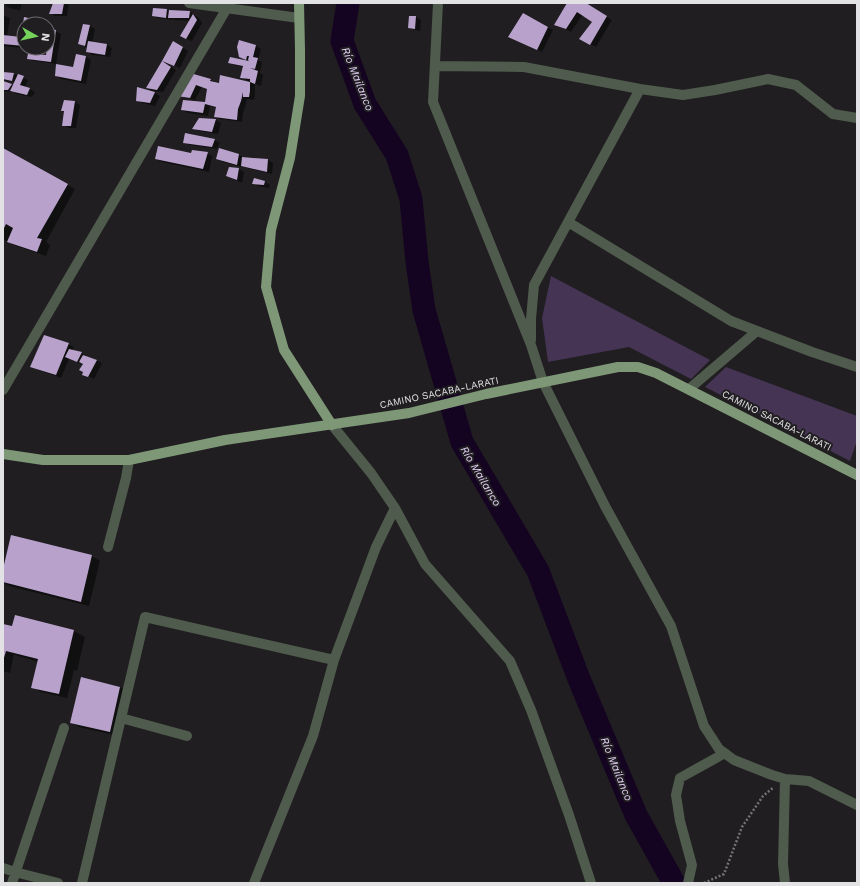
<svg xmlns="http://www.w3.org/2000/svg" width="860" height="886" viewBox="0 0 860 886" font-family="'Work Sans',sans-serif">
	<rect width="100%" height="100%" fill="#201e21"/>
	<!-- green -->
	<path fill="#453454" d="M551,276l159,84 -19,19 -62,-32 -81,15 -6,-44z
		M726,367l131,49v25l-7,20 -145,-74z"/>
	<!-- shadow -->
	<path fill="#0007" d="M7,3h15l-2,7 -8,-1 -6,-3z
		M54,3h15l-2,13h-12l-5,-3z
		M568,3h16l28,17 -16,27 -15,-8 12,-18 -10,-7 -12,18 -16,-8z
		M167,10l3,2h20l9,6 3,5 -10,18 -6,-2 4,-18 -15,-1 -3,-1v1l-14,-2 -5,-3z
		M523,14l30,16 -11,22 -27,-13z
		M3,15l7,3 -3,19 15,2 3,-21 7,2 3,1h8l5,3h-24v24h19l-2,7 6,1 8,-25 6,3 -5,30 -22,-3 -6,-3 2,-9 -27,-3z
		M416,17l5,3 -1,11 -5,-1 -6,-3z
		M90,26l5,3 -3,14 15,2 5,3 -2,9 -18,-2 -5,-4 1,-3 -9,-4z
		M174,42l14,9 -8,17 -14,-6v1l10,7 -13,22 -11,-1 -5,-3z
		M256,46l5,3 -3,11 4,2 -2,11 3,2 -2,11 -6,-2v11l-1,5 -7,-1 -1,5 -3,9 -1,9 -22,-3 -5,-3 2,-8 -7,-2 -2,10 -20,-3 -6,-3 24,-7 2,-13 -6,-3 -7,13 -11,-2 -5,-3 12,-20 19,5 9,4 31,-2 -9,-5 2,-10 -8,-2 -6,-3 18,-1 -7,-4z
		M86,57l5,3 -5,24 -25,-5 -5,-3 18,-7z
		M3,73l11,1 14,6 -3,7 10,5 -3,5 -16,-3 -2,-2 -11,-1v-9l11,4 1,-4 -12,-2z
		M153,92l7,4 -5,10 -13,-3 -5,-3z
		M65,101l10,1 5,3 -4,23h-7l-6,-3 2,-12 -3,-2z
		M199,119l17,1 5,3 -3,11 -19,-3 -5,-3z
		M186,134l29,6 5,3 -3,6 -27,-4 -6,-3z
		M3,149l72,40 -29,53 4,3 -4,11 -30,-10 -13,-7z
		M207,153l5,3 -3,16 -47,-10 -6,-3z
		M239,155l6,3 23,2 5,3 -1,11 -25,-6 -4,-2v1l-20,-5 -5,-3z
		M230,168l9,1 5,3 -2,11 -15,-7z
		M265,182l5,3 -1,3 -11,-2 -5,-3z
		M68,344l6,3 -2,3 10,3 5,3 -1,1 10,3 6,3 -8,16 -11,-5v-9l-14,-6 -8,19 -24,-9 -5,-3z
		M12,536l80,20 8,5 -11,45 -80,-20 -6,-4v-9z
		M16,616l58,15 11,6 -8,34 -3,-1 -7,28 -26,-6 -9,-5 7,-25 -21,-6 -4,-2 -4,19 -7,-2v-46l10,2z
		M82,678l38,9 8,5 -10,44 -39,-9 -8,-5z"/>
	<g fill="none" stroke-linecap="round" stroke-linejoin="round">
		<!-- river -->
		<path stroke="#140321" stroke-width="23" d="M348,3l-6,38 23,63 32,51 14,44 6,63 7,48 38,132 76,129 41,108 57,136 38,68"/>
	</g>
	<!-- building -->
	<path fill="#b8a2cc" d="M53,3h11l-2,11h-13z
		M567,3h19l21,13 -17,29 -11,-6 13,-17 -15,-10 -11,17 -12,-4z
		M153,8l14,1 -1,9 -14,-2z
		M169,10l21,1 -1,7h-21z
		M523,13l25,14 -11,23 -29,-13z
		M193,14l4,6 -11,19 -6,-3z
		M409,16h7l-1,13 -7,-1z
		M24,17l9,2 -1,5h-8v22l-21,-2v-9l18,2z
		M34,19l9,1 -1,4h-9z
		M83,24l7,1 -5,21 -7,-2z
		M50,29l6,1 -5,32 -24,-3 2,-11h8l-1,6 10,1 1,-7h1z
		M239,40l17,5 -3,12 5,1 -3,11 -5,-1 8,3 -3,13 -5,-2v-3l-10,-1 3,-12 -15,-3 2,-6 19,4 -1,-1 1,-4h-2l-1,4 -7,-3 -2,-10z
		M88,41l19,3 -2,11 -19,-3z
		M173,41l10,6 -9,19 -12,-5z
		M76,54l10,2 -5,25 -26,-5 1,-12 17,3z
		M162,61l9,6 -14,23 -11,-2z
		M3,72l11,1 -2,8 -9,-2z
		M190,73l21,6 -1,2 9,2 1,-8 30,7v9l-1,6h-6v-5l-2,9 -3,8 -1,11 -23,-3 2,-10 -11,-3 -2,9 -22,-3 2,-10 22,2 2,-13 -11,-4 -6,13 -13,-2z
		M18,74l6,2 -4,9 10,3 -3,7 -17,-4z
		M3,81l9,3 -4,6h-5z
		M137,87l18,5 -5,11 -14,-2z
		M64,100l11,1 -4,25h-9l2,-15h-3z
		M199,118l17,1 -4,13 -20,-3z
		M185,133l30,6 -3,8 -29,-4z
		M158,146l33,7 1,-3 16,2 -5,17 -48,-10z
		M3,148l65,36 -31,54 5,1 -5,13 -30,-10 6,-14 -7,-4 -3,6z
		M219,148l20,6 -2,11 -21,-6z
		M242,157l11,1 15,1 -1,13 -26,-6z
		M229,167l10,1 -2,12 -11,-4z
		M254,178l11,3 -1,4 -12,-1z
		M44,335l25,8 -13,32 -26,-8z
		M69,349l13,3 -5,10 -12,-5z
		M83,355l14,5 -9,17 -6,-2 1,-3 -4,-2 4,-6 -4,-2z
		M11,535l81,20 -11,47 -78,-20v-13z
		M15,615l59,15 -15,64 -28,-6 7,-29 -32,-8 -3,10v-37l9,2z
		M81,677l39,10 -10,45 -40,-9z"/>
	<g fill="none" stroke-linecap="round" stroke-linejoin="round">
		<!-- path -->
		<path stroke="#737274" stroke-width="2.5" stroke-dasharray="2 2" stroke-linecap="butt" d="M704,883l20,-9 18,-47 21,-31 11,-9"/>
		<!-- minor -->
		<path stroke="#4f5b4c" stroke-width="10" d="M189,3l110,15
			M438,3l-5,99 98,243 12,37 62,124 66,120 33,100 15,23 15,11 38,15 13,4 24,2 48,24
			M435,66l89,1 116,22 43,6 32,-5 53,-11 28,6 37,29 24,4
			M568,222l163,99 81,31 45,15
			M531,340v-21l3,-34 106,-196
			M689,389l68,-58
			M3,390l224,-382
			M332,425l39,48 24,35 30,56 85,97 21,49 38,105 22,68
			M108,547l18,-69 3,-18
			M121,718l66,18
			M785,779l-2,85 2,19
			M3,868l12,4 43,11
			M12,883l52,-155
			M82,883l63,-266 189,43
			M254,883l59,-147 21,-76 42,-113 19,-39
			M688,883l4,-18 -12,-44 -4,-26 4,-17 45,-25"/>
		<!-- major -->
		<path stroke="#7e9777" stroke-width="10" d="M299,3l1,47v46l-10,62 -19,72 -5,57 18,63 48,75
			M3,454l40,6h86l96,-20 184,-27 77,-19 132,-27h20l18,6 201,102"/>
	</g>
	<g text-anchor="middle" stroke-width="4" stroke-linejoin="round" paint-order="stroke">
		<!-- street labels -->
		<g font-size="10" fill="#e2e1e3" stroke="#201e21">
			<text transform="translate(439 392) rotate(-12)" y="4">CAMINO SACABA-LARATI</text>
			<text transform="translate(777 420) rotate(27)" y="4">CAMINO SACABA-LARATI</text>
		</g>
		<!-- water labels -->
		<g font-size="11" font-style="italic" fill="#e4d0f7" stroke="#201e21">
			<text transform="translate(358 79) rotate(68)" y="4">Río Mailanco</text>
			<text transform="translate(481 476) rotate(59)" y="4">Río Mailanco</text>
			<text transform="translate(617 769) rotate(68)" y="4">Río Mailanco</text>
		</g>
	</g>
	<!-- border -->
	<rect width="860" height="886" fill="none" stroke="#e2e1e3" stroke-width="8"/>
	<!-- north arrow -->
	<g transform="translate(36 36) rotate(98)"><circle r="19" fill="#201e21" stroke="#6e6c6f"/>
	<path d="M0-3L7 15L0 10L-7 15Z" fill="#75d25b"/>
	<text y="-6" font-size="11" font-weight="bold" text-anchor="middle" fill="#e2e1e3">N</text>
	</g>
</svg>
